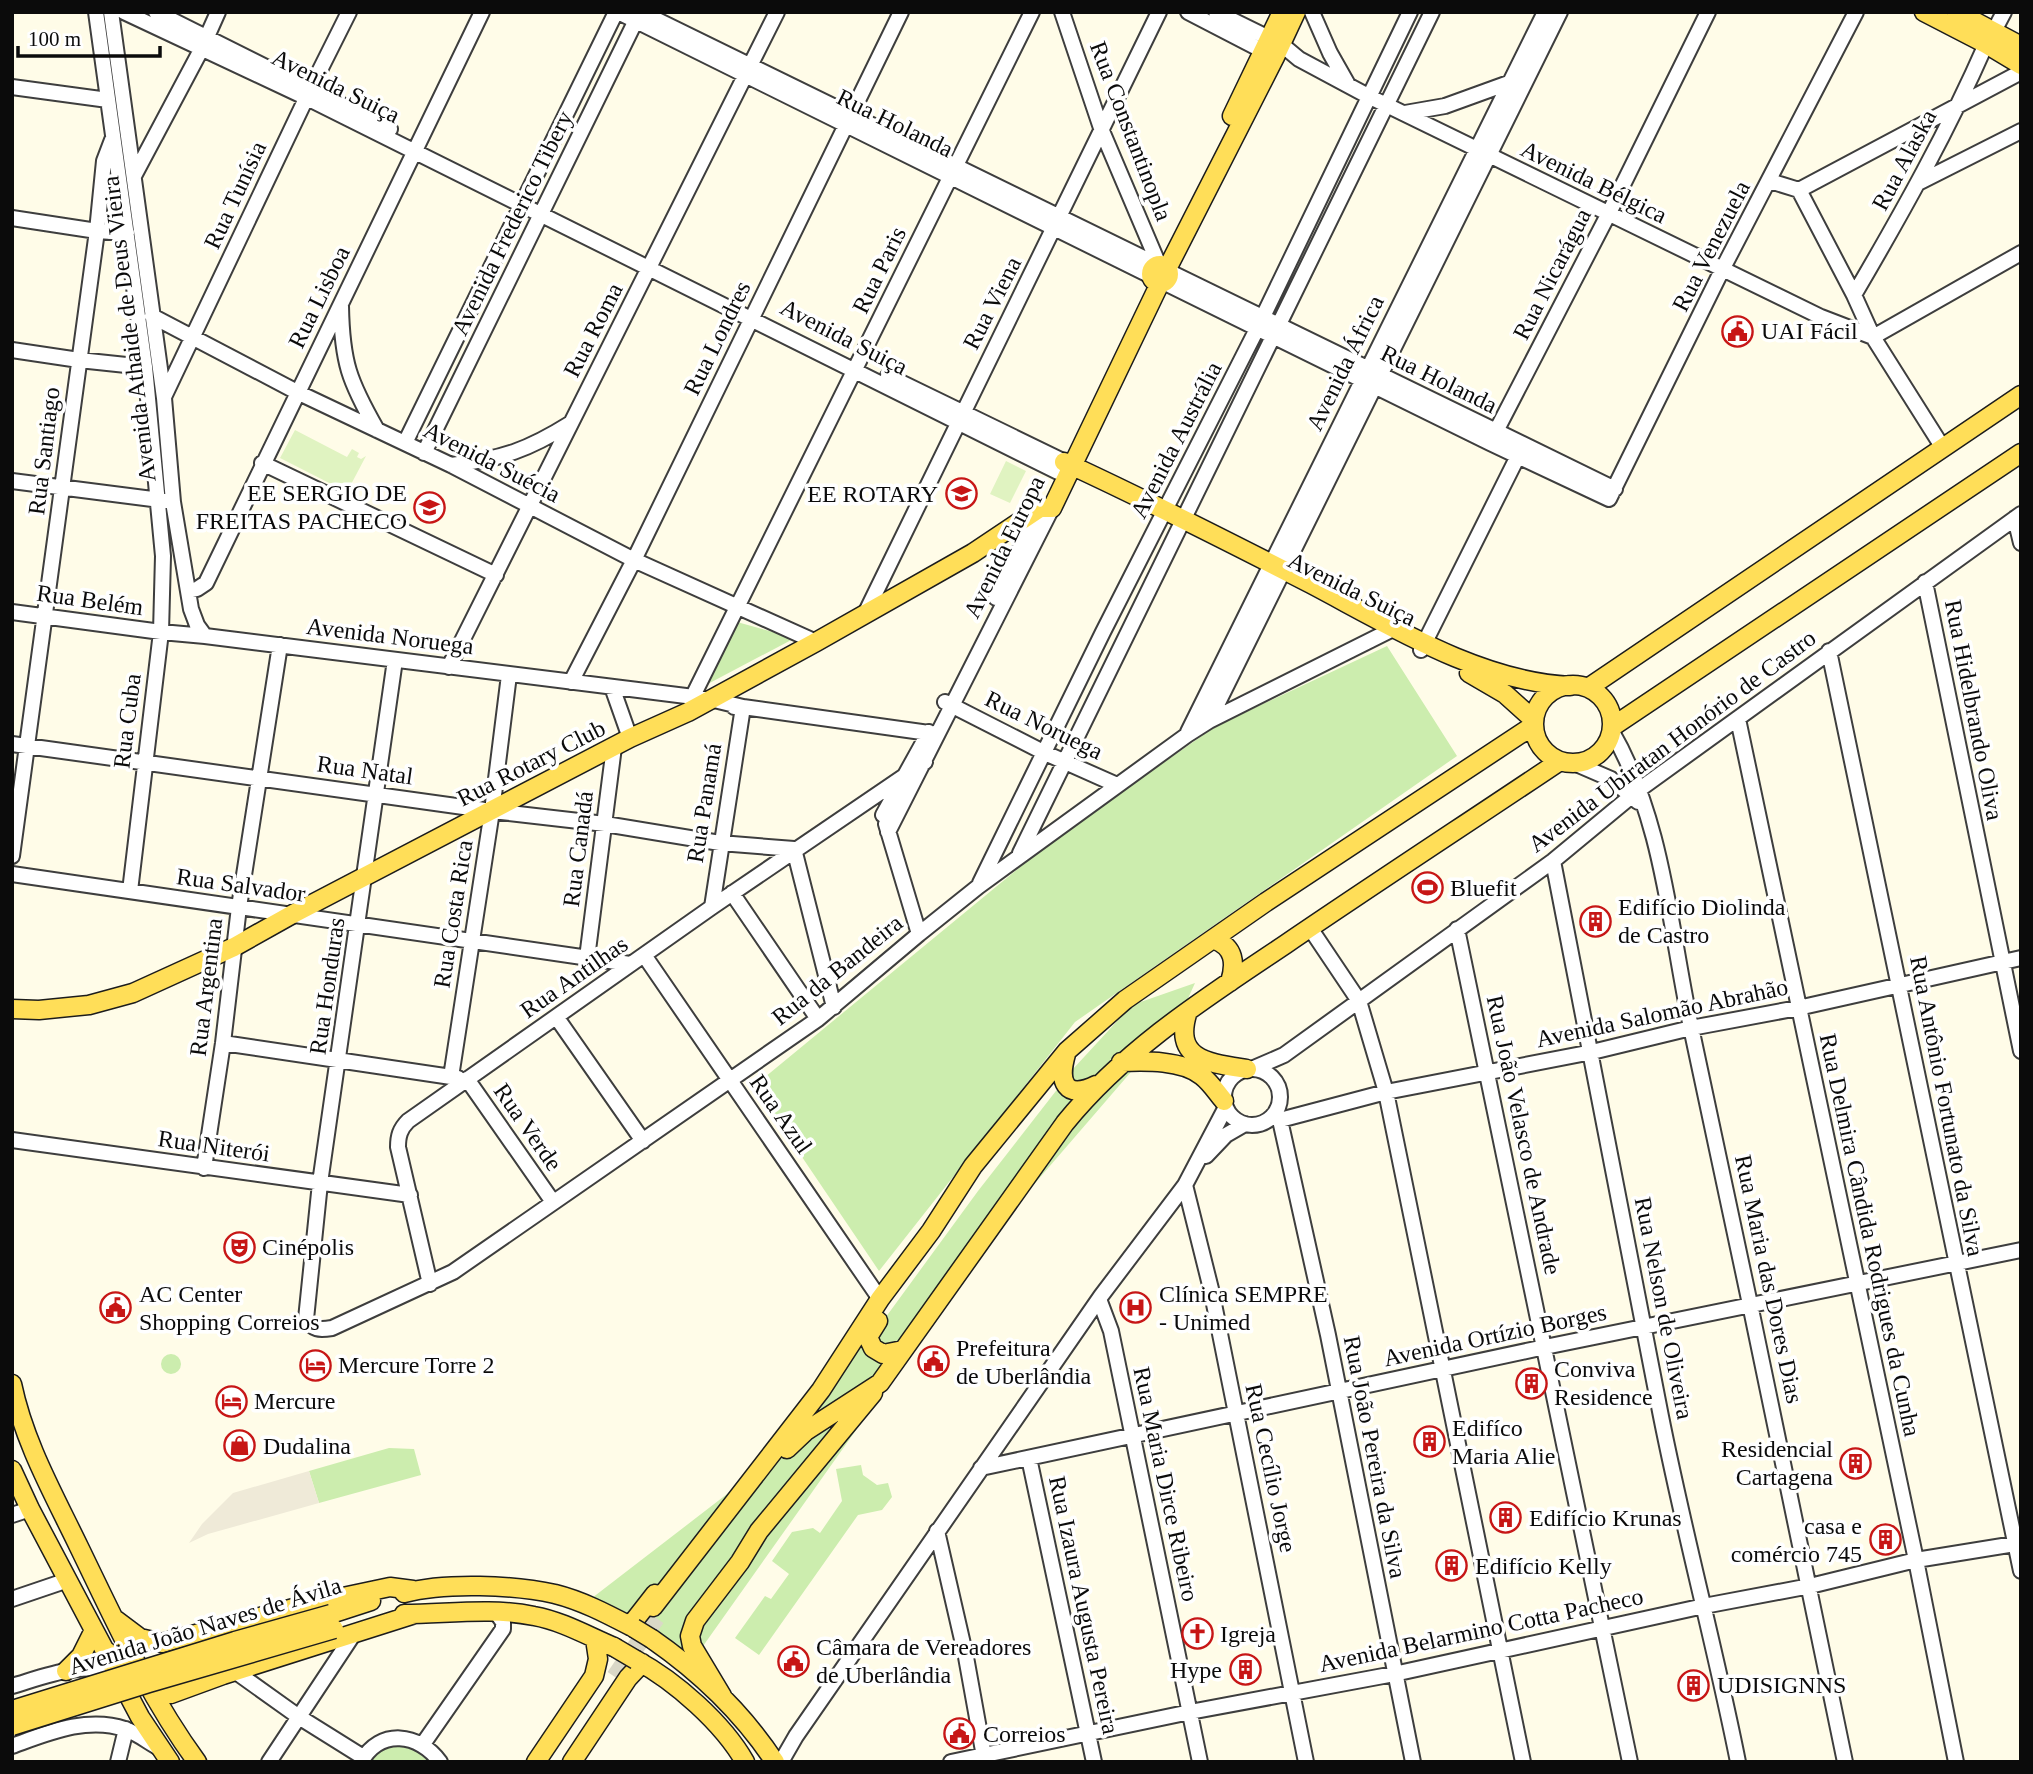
<svg xmlns="http://www.w3.org/2000/svg" width="2033" height="1774" viewBox="0 0 2033 1774" font-family="Georgia,serif">
	<rect width="100%" height="100%" fill="#fffce8"/>
	<!-- green -->
	<path fill="#ccedae" d="M737,622l58,16 -91,48z
		M1387,646l70,110 -382,266 -196,249 -125,-185 299,-246 163,-114z
		M1195,983l-14,31 -169,196 -321,453 -99,-65 191,-147 43,-53 42,-65 4,3 106,-145 95,-122 59,-64z
		M161 1364a10 10 0 1 1 20 0a10 10 0 1 1-20 0Z
		M389,1448l25,1 7,26 -102,28 -10,-32z
		M861,1465l2,10 14,10 11,-2 4,14 -10,13 -24,5 -99,140 -24,-17 30,-42 6,3 18,-25 -17,-13 20,-29 21,-4 7,5 22,-32 -6,-32z
		M411,1743l22,19h-67l19,-18z"/>
	<!-- pitch -->
	<path fill="#e0f3c1" d="M295,430l52,27 5,-8 7,4 -2,4 4,2 5,-3 -19,36 -67,-34z
		M1006,461l20,10 -16,32 -20,-9z"/>
	<!-- plaza -->
	<path fill="#efead8" d="M309,1471l10,32 -111,31 -19,9 13,-19 31,-31z"/>
	<g fill="none" stroke-linecap="round" stroke-linejoin="round">
		<!-- major-tunnel -->
		<path stroke="#dad8c7" stroke-width="18" stroke-dasharray="18 9" stroke-linecap="butt" d="M615,1677l45,-65"/>
		<defs>
			<path id="minor" d="M96,12l49,355 18,189 -2,76 -31,259
				M111,12l53,386 9,104 18,107 6,16 8,11
				M124,12l183,86 751,374
				M156,12l234,117
				M618,12l533,264
				M641,12l517,253
				M1062,12l40,119 57,134
				M1188,12l83,43
				M1216,12l65,32 18,15 69,37 453,221 52,20
				M1312,12l18,41 17,30
				M1994,31l10,-19
				M12,87l96,13
				M1405,113l40,-7 69,-25
				M134,176l68,-128 16,-36
				M1770,181l29,9 55,105 19,42 70,111
				M1920,182l101,-51
				M1799,190l222,-118
				M12,218l85,13 30,2
				M1168,271l447,218
				M1163,282l327,161 119,56 113,-229 134,-258
				M1854,295c48,-82 94,-164 132,-251
				M341,306c1,56 8,75 36,124
				M152,316l145,76 154,73 183,95 182,82
				M1873,337l148,-84
				M12,350l67,10 66,7
				M888,376l175,85
				M164,397l147,-309 38,-76
				M1492,439l117,-226 99,-201
				M405,443l211,-431
				M424,453l215,-439
				M262,463l234,112
				M451,465c51,-6 77,-15 120,-42
				M12,481l156,20
				M2015,518l6,25
				M1925,582l96,469
				M188,591l9,-2 9,-6 276,-571
				M996,598l44,-90
				M12,612l149,20 44,4 505,63 33,8
				M865,614l294,-602
				M1421,650l101,-202
				M1829,651l192,920
				M395,660l-75,523 -14,136c7,11 13,11 26,9l121,-56 365,-253 101,-85 60,-48 208,-151 22,-14 186,-93
				M449,667l328,-655
				M571,682l63,-122 267,-548
				M612,687l18,51
				M692,698l340,-686
				M945,702l100,51 72,32
				M734,707h9l193,27
				M1738,719l178,841 40,202
				M1209,721l351,-709
				M1611,730c53,91 59,201 81,302 53,243 102,486 153,730
				M1188,732l357,-720
				M12,744l480,67 113,13 115,19 74,6 40,158
				M1574,763l37,16 27,23
				M883,815l46,-83
				M886,824l33,110
				M888,832l164,-324
				M1020,853l412,-841
				M12,856l85,-625 7,-70 8,-21
				M1553,861c36,180 69,360 105,540 23,121 56,240 80,361
				M12,874l618,90
				M980,883l123,-251 155,-305 152,-315
				M732,893l86,126
				M712,907l31,-200
				M1310,928l49,73 27,91 137,670
				M1457,929l173,833
				M644,955l236,344
				M587,958l27,-211
				M557,1018l86,123
				M223,1043l235,35
				M1254,1068l30,-13 269,-194 87,-72 381,-275
				M1224 1097a28 28 0 1 1 56 0a28 28 0 1 1-56 0Z
				M451,1077l41,-266 17,-136
				M467,1079l86,123
				M1275,1113l5,7 106,-28 206,-40 99,-24 107,-20 223,-50
				M1280,1120l48,215 85,427
				M12,1140l398,55
				M1206,1156l20,-21 19,-11
				M204,1168l19,-125 16,-136 41,-262
				M1185,1185l26,104 95,473
				M430,1284l-32,-137c0,-11 2,-18 10,-26l304,-214 213,-145
				M1099,1299l12,32 89,431
				M1029,1458l65,304
				M981,1468l564,-121 476,-97
				M12,1515l18,-6
				M937,1531l29,126 19,105
				M12,1599l56,-19
				M236,1672l63,45 64,40
				M12,1686c34,-10 70,-25 105,-13
				M423,1744l80,-115v-7l-8,-11
				M12,1746c36,-13 75,-30 113,-17 12,4 23,13 34,19
				M118,1762l8,-33
				M269,1762l86,-130
				M361,1762c19,-34 58,-29 79,0
				M781,1762l15,-26 305,-440 84,-111 41,-78
				M951,1762l239,-50 204,-38 310,-68 106,-20 106,-26 105,-17"/>
			<path id="major" d="M1924,12l62,32 35,21
				M1957,12l64,34
				M1232,116l50,-104
				M1151 274a9 9 0 1 1 18 0a9 9 0 1 1-18 0Z
				M1167,269l108,-212 21,-45
				M1064,462c83,38 165,80 247,122 78,41 169,98 259,102
				M1469,673l36,21 29,26
				M1534 724a39 39 0 1 1 78 0a39 39 0 1 1-78 0Z
				M1588,688l433,-293
				M1612,727l409,-274
				M1215,940c19,7 21,23 15,42
				M12,1009l27,1 50,-5 44,-12 101,-46 57,-32 339,-177 58,-26 128,-70 157,-89 67,-45h12l108,-225
				M1188,1011c-16,49 21,52 59,58
				M1066,1054c-8,28 -1,46 30,31
				M1121,1062c25,-1 61,-2 81,14 9,7 15,17 22,25
				M878,1321l-10,16 5,11 10,6 20,-4
				M12,1384c12,58 41,109 67,163 36,74 69,148 118,215
				M787,1449l19,-18 74,-48 185,-260c61,-75 142,-126 221,-179 91,-62 183,-122 274,-183
				M12,1470l18,39 110,208 30,45
				M404,1593c42,-11 110,-8 151,1 28,7 54,21 79,34
				M653,1607l168,-217 59,-91 51,-68 42,-65 94,-115 58,-51 141,-98 268,-177
				M331,1614l40,-13
				M404,1614c43,0 87,-7 130,2 28,5 54,20 80,31
				M116,1620l24,18 22,5 143,-38 85,-18 23,3
				M630,1626l25,-32
				M652,1639c49,34 90,73 123,123
				M105,1650c17,14 45,44 66,44l52,-19 192,-61
				M636,1660c39,21 87,63 109,102
				M66,1671l15,-15 13,-26
				M722,1696l-30,-50 -2,-10 5,-15 45,-59 19,-31 114,-138
				M536,1762l58,-86 4,-17 -3,-20
				M572,1762l56,-84 14,-15"/>
		</defs>
		<!-- minor casing -->
		<use href="#minor" stroke="#3e3e3e" stroke-width="18"/>
		<!-- major casing -->
		<use href="#major" stroke="#1c1c1c" stroke-width="21"/>
		<!-- minor -->
		<use href="#minor" stroke="#fff" stroke-width="14"/>
		<!-- major -->
		<use href="#major" stroke="#ffde58" stroke-width="18"/>
		<defs>
			<path id="major-bridge" d="M634,1628l18,11
				M614,1647l22,13
				M12,1710l223,-69 96,-27
				M12,1726l137,-43 185,-54"/>
		</defs>
		<!-- major-bridge casing -->
		<use href="#major-bridge" stroke="#1c1c1c" stroke-width="21" stroke-linecap="butt"/>
		<!-- major-bridge -->
		<use href="#major-bridge" stroke="#ffde58" stroke-width="18"/>
	</g>
	<!-- icons -->
	<defs>
		<symbol id="civic-ring" viewBox="-11 -11 22 22"><circle r="9.5" fill="#fff" stroke="#c71616" stroke-width="1.5"/><path d="M-.6-6.5H3V-4.5H.6V-3L4-1V1h2V6H-6V1h2V-1L-.6-3ZM-1.2 2.5V6h2.4V2.5Z" fill="#c71616"/></symbol>
		<symbol id="school-ring" viewBox="-11 -11 22 22"><circle r="9.5" fill="#fff" stroke="#c71616" stroke-width="1.5"/><path d="M0-5L7-2L0 1L-7-2ZM-4 1L0 2.5L4 1V4Q0 6-4 4Z" fill="#c71616"/></symbol>
		<symbol id="stadium-ring" viewBox="-11 -11 22 22"><circle r="9.5" fill="#fff" stroke="#c71616" stroke-width="1.5"/><path d="M0-5a6.5 5 0 1 0 0 10a6.5 5 0 1 0 0-10ZM-3.5-1.8h7v3.6h-7Z" fill="#c71616"/></symbol>
		<symbol id="building-ring" viewBox="-11 -11 22 22"><circle r="9.5" fill="#fff" stroke="#c71616" stroke-width="1.5"/><path d="M-4-6H4V6H1V3H-1V6H-4ZM-2.5-4.3h1.7v1.8h-1.7ZM.8-4.3h1.7v1.8H.8ZM-2.5-1h1.7V.8h-1.7ZM.8-1h1.7V.8H.8Z" fill="#c71616"/></symbol>
		<symbol id="theatre-ring" viewBox="-11 -11 22 22"><circle r="9.5" fill="#fff" stroke="#c71616" stroke-width="1.5"/><path d="M-5-5.5Q0-4 5-5.5V0Q5 5 0 6Q-5 5-5 0ZM-3.3-2.5H-1v1.5H-3.3ZM1-2.5H3.3v1.5H1ZM-2.8 1Q0 5.5 2.8 1Z" fill="#c71616"/></symbol>
		<symbol id="hospital-ring" viewBox="-11 -11 22 22"><circle r="9.5" fill="#fff" stroke="#c71616" stroke-width="1.5"/><path d="M-5-5h3v3.5h4V-5h3V5h-3V1.5h-4V5h-3Z" fill="#c71616"/></symbol>
		<symbol id="hotel-ring" viewBox="-11 -11 22 22"><circle r="9.5" fill="#fff" stroke="#c71616" stroke-width="1.5"/><path d="M-6-4.5h1.5V1H6V5H4.5V3h-9V5H-6ZM-4 0a1.8 1.8 0 1 1 3.6 0ZM.5 0V-2.5h3Q6-2.5 6 0Z" fill="#c71616"/></symbol>
		<symbol id="shop-ring" viewBox="-11 -11 22 22"><circle r="9.5" fill="#fff" stroke="#c71616" stroke-width="1.5"/><path d="M-5-2.5h2.3a2.7 3.5 0 0 1 5.4 0H5L5.5 6h-11ZM-1.5-2.5h3a1.5 2.3 0 0 0-3 0Z" fill="#c71616"/></symbol>
		<symbol id="church-ring" viewBox="-11 -11 22 22"><circle r="9.5" fill="#fff" stroke="#c71616" stroke-width="1.5"/><path d="M-1.2-6h2.4v3.5h3.3v2.4h-3.3V6h-2.4V-.1h-3.3v-2.4h3.3Z" fill="#c71616"/></symbol>
	</defs>
	<g fill-rule="evenodd">
		<use href="#civic-ring" x="1720" y="314" width="35" height="35"/>
		<use href="#school-ring" x="944" y="476" width="35" height="35"/>
		<use href="#school-ring" x="412" y="490" width="35" height="35"/>
		<use href="#stadium-ring" x="1410" y="870" width="35" height="35"/>
		<use href="#building-ring" x="1578" y="904" width="35" height="35"/>
		<use href="#theatre-ring" x="222" y="1230" width="35" height="35"/>
		<use href="#civic-ring" x="98" y="1290" width="35" height="35"/>
		<use href="#hospital-ring" x="1118" y="1290" width="35" height="35"/>
		<use href="#civic-ring" x="916" y="1344" width="35" height="35"/>
		<use href="#hotel-ring" x="298" y="1348" width="35" height="35"/>
		<use href="#building-ring" x="1514" y="1366" width="35" height="35"/>
		<use href="#hotel-ring" x="214" y="1384" width="35" height="35"/>
		<use href="#building-ring" x="1412" y="1424" width="35" height="35"/>
		<use href="#shop-ring" x="222" y="1428" width="35" height="35"/>
		<use href="#building-ring" x="1838" y="1446" width="35" height="35"/>
		<use href="#building-ring" x="1488" y="1500" width="35" height="35"/>
		<use href="#building-ring" x="1868" y="1522" width="35" height="35"/>
		<use href="#building-ring" x="1434" y="1548" width="35" height="35"/>
		<use href="#church-ring" x="1180" y="1616" width="35" height="35"/>
		<use href="#civic-ring" x="776" y="1644" width="35" height="35"/>
		<use href="#building-ring" x="1228" y="1652" width="35" height="35"/>
		<use href="#building-ring" x="1676" y="1668" width="35" height="35"/>
		<use href="#civic-ring" x="942" y="1716" width="35" height="35"/>
	</g>
	<g text-anchor="middle" stroke-width="7" stroke-linejoin="round" paint-order="stroke">
		<!-- street labels -->
		<g font-size="24" fill="#0b0b0b" stroke="#fff">
			<text transform="translate(336 86) rotate(26)" y="8">Avenida Suiça</text>
			<text transform="translate(895 123) rotate(26)" y="8">Rua Holanda</text>
			<text transform="translate(1131 131) rotate(69)" y="8">Rua Constantinopla</text>
			<text transform="translate(1904 160) rotate(-62)" y="8">Rua Alaska</text>
			<text transform="translate(1594 182) rotate(26)" y="8">Avenida Bélgica</text>
			<text transform="translate(235 195) rotate(-65)" y="8">Rua Tunísia</text>
			<text transform="translate(512 223) rotate(-64)" y="8">Avenida Frederico Tibery</text>
			<text transform="translate(1711 246) rotate(-63)" y="8">Rua Venezuela</text>
			<text transform="translate(879 270) rotate(-64)" y="8">Rua Paris</text>
			<text transform="translate(1552 274) rotate(-63)" y="8">Rua Nicarágua</text>
			<text transform="translate(319 297) rotate(-64)" y="8">Rua Lisboa</text>
			<text transform="translate(992 303) rotate(-63)" y="8">Rua Viena</text>
			<text transform="translate(129 329) rotate(-97)" y="8">Avenida Athaide de Deus Vieira</text>
			<text transform="translate(593 330) rotate(-63)" y="8">Rua Roma</text>
			<text transform="translate(844 337) rotate(27)" y="8">Avenida Suiça</text>
			<text transform="translate(717 338) rotate(-64)" y="8">Rua Londres</text>
			<text transform="translate(1345 363) rotate(-64)" y="8">Avenida África</text>
			<text transform="translate(1439 379) rotate(26)" y="8">Rua Holanda</text>
			<text transform="translate(1176 440) rotate(-63)" y="8">Avenida Austrália</text>
			<text transform="translate(44 451) rotate(-83)" y="8">Rua Santiago</text>
			<text transform="translate(492 462) rotate(27)" y="8">Avenida Suécia</text>
			<text transform="translate(1004 547) rotate(-64)" y="8">Avenida Europa</text>
			<text transform="translate(1352 589) rotate(26)" y="8">Avenida Suiça</text>
			<text transform="translate(90 600) rotate(8)" y="8">Rua Belém</text>
			<text transform="translate(390 636) rotate(7)" y="8">Avenida Noruega</text>
			<text transform="translate(1974 710) rotate(79)" y="8">Rua Hidelbrando Oliva</text>
			<text transform="translate(127 721) rotate(-83)" y="8">Rua Cuba</text>
			<text transform="translate(1044 725) rotate(26)" y="8">Rua Noruega</text>
			<text transform="translate(1672 741) rotate(-37)" y="8">Avenida Ubiratan Honório de Castro</text>
			<text transform="translate(531 763) rotate(-27)" y="8">Rua Rotary Club</text>
			<text transform="translate(365 770) rotate(8)" y="8">Rua Natal</text>
			<text transform="translate(704 803) rotate(-81)" y="8">Rua Panamá</text>
			<text transform="translate(578 849) rotate(-83)" y="8">Rua Canadá</text>
			<text transform="translate(241 885) rotate(8)" y="8">Rua Salvador</text>
			<text transform="translate(453 914) rotate(-81)" y="8">Rua Costa Rica</text>
			<text transform="translate(837 970) rotate(-39)" y="8">Rua da Bandeira</text>
			<text transform="translate(574 977) rotate(-35)" y="8">Rua Antilhas</text>
			<text transform="translate(327 986) rotate(-82)" y="8">Rua Honduras</text>
			<text transform="translate(206 987) rotate(-83)" y="8">Rua Argentina</text>
			<text transform="translate(1662 1013) rotate(-12)" y="8">Avenida Salomão Abrahão</text>
			<text transform="translate(1947 1106) rotate(79)" y="8">Rua Antônio Fortunato da Silva</text>
			<text transform="translate(781 1114) rotate(55)" y="8">Rua Azul</text>
			<text transform="translate(528 1127) rotate(55)" y="8">Rua Verde</text>
			<text transform="translate(1524 1135) rotate(78)" y="8">Rua João Velasco de Andrade</text>
			<text transform="translate(214 1146) rotate(8)" y="8">Rua Niterói</text>
			<text transform="translate(1870 1235) rotate(78)" y="8">Rua Delmira Cândida Rodrigues da Cunha</text>
			<text transform="translate(1769 1279) rotate(78)" y="8">Rua Maria das Dores Dias</text>
			<text transform="translate(1664 1308) rotate(79)" y="8">Rua Nelson de Oliveira</text>
			<text transform="translate(1495 1335) rotate(-12)" y="8">Avenida Ortízio Borges</text>
			<text transform="translate(1375 1457) rotate(79)" y="8">Rua João Pereira da Silva</text>
			<text transform="translate(1271 1468) rotate(78)" y="8">Rua Cecílio Jorge</text>
			<text transform="translate(1166 1484) rotate(78)" y="8">Rua Maria Dirce Ribeiro</text>
			<text transform="translate(1084 1605) rotate(78)" y="8">Rua Izaura Augusta Pereira</text>
			<text transform="translate(205 1626) rotate(-17)" y="8">Avenida João Naves de Ávila</text>
			<text transform="translate(1481 1630) rotate(-12)" y="8">Avenida Belarmino Cotta Pacheco</text>
		</g>
		<!-- poi labels -->
		<g font-size="24" fill="#0b0b0b" stroke="#fff" text-anchor="start">
			<text x="1761" y="339">UAI Fácil</text>
			<text x="407" y="501" text-anchor="end">EE SERGIO DE<tspan x="407" dy="28">FREITAS PACHECO</tspan></text>
			<text x="938" y="502" text-anchor="end">EE ROTARY</text>
			<text x="1450" y="896">Bluefit</text>
			<text x="1618" y="915">Edifício Diolinda<tspan x="1618" dy="28">de Castro</tspan></text>
			<text x="262" y="1255">Cinépolis</text>
			<text x="139" y="1302">AC Center<tspan x="139" dy="28">Shopping Correios</tspan></text>
			<text x="1159" y="1302">Clínica SEMPRE<tspan x="1159" dy="28">- Unimed</tspan></text>
			<text x="956" y="1356">Prefeitura<tspan x="956" dy="28">de Uberlândia</tspan></text>
			<text x="338" y="1373">Mercure Torre 2</text>
			<text x="1554" y="1377">Conviva<tspan x="1554" dy="28">Residence</tspan></text>
			<text x="254" y="1409">Mercure</text>
			<text x="1452" y="1436">Edifíco<tspan x="1452" dy="28">Maria Alie</tspan></text>
			<text x="263" y="1454">Dudalina</text>
			<text x="1833" y="1457" text-anchor="end">Residencial<tspan x="1833" dy="28">Cartagena</tspan></text>
			<text x="1529" y="1526">Edifício Krunas</text>
			<text x="1862" y="1534" text-anchor="end">casa e<tspan x="1862" dy="28">comércio 745</tspan></text>
			<text x="1475" y="1574">Edifício Kelly</text>
			<text x="1220" y="1642">Igreja</text>
			<text x="816" y="1655">Câmara de Vereadores<tspan x="816" dy="28">de Uberlândia</tspan></text>
			<text x="1222" y="1678" text-anchor="end">Hype</text>
			<text x="1717" y="1693">UDISIGNNS</text>
			<text x="983" y="1742">Correios</text>
		</g>
	</g>
	<!-- border -->
	<rect width="2033" height="1774" fill="none" stroke="#0b0b0b" stroke-width="28"/>
	<!-- scale -->
	<path d="M18 46v10h142v-10" fill="none" stroke="#0b0b0b" stroke-width="3.5"/>
	<text x="28" y="46" font-size="21" fill="#0b0b0b" stroke="#ffffff" stroke-width="5" paint-order="stroke">100 m</text>
</svg>
